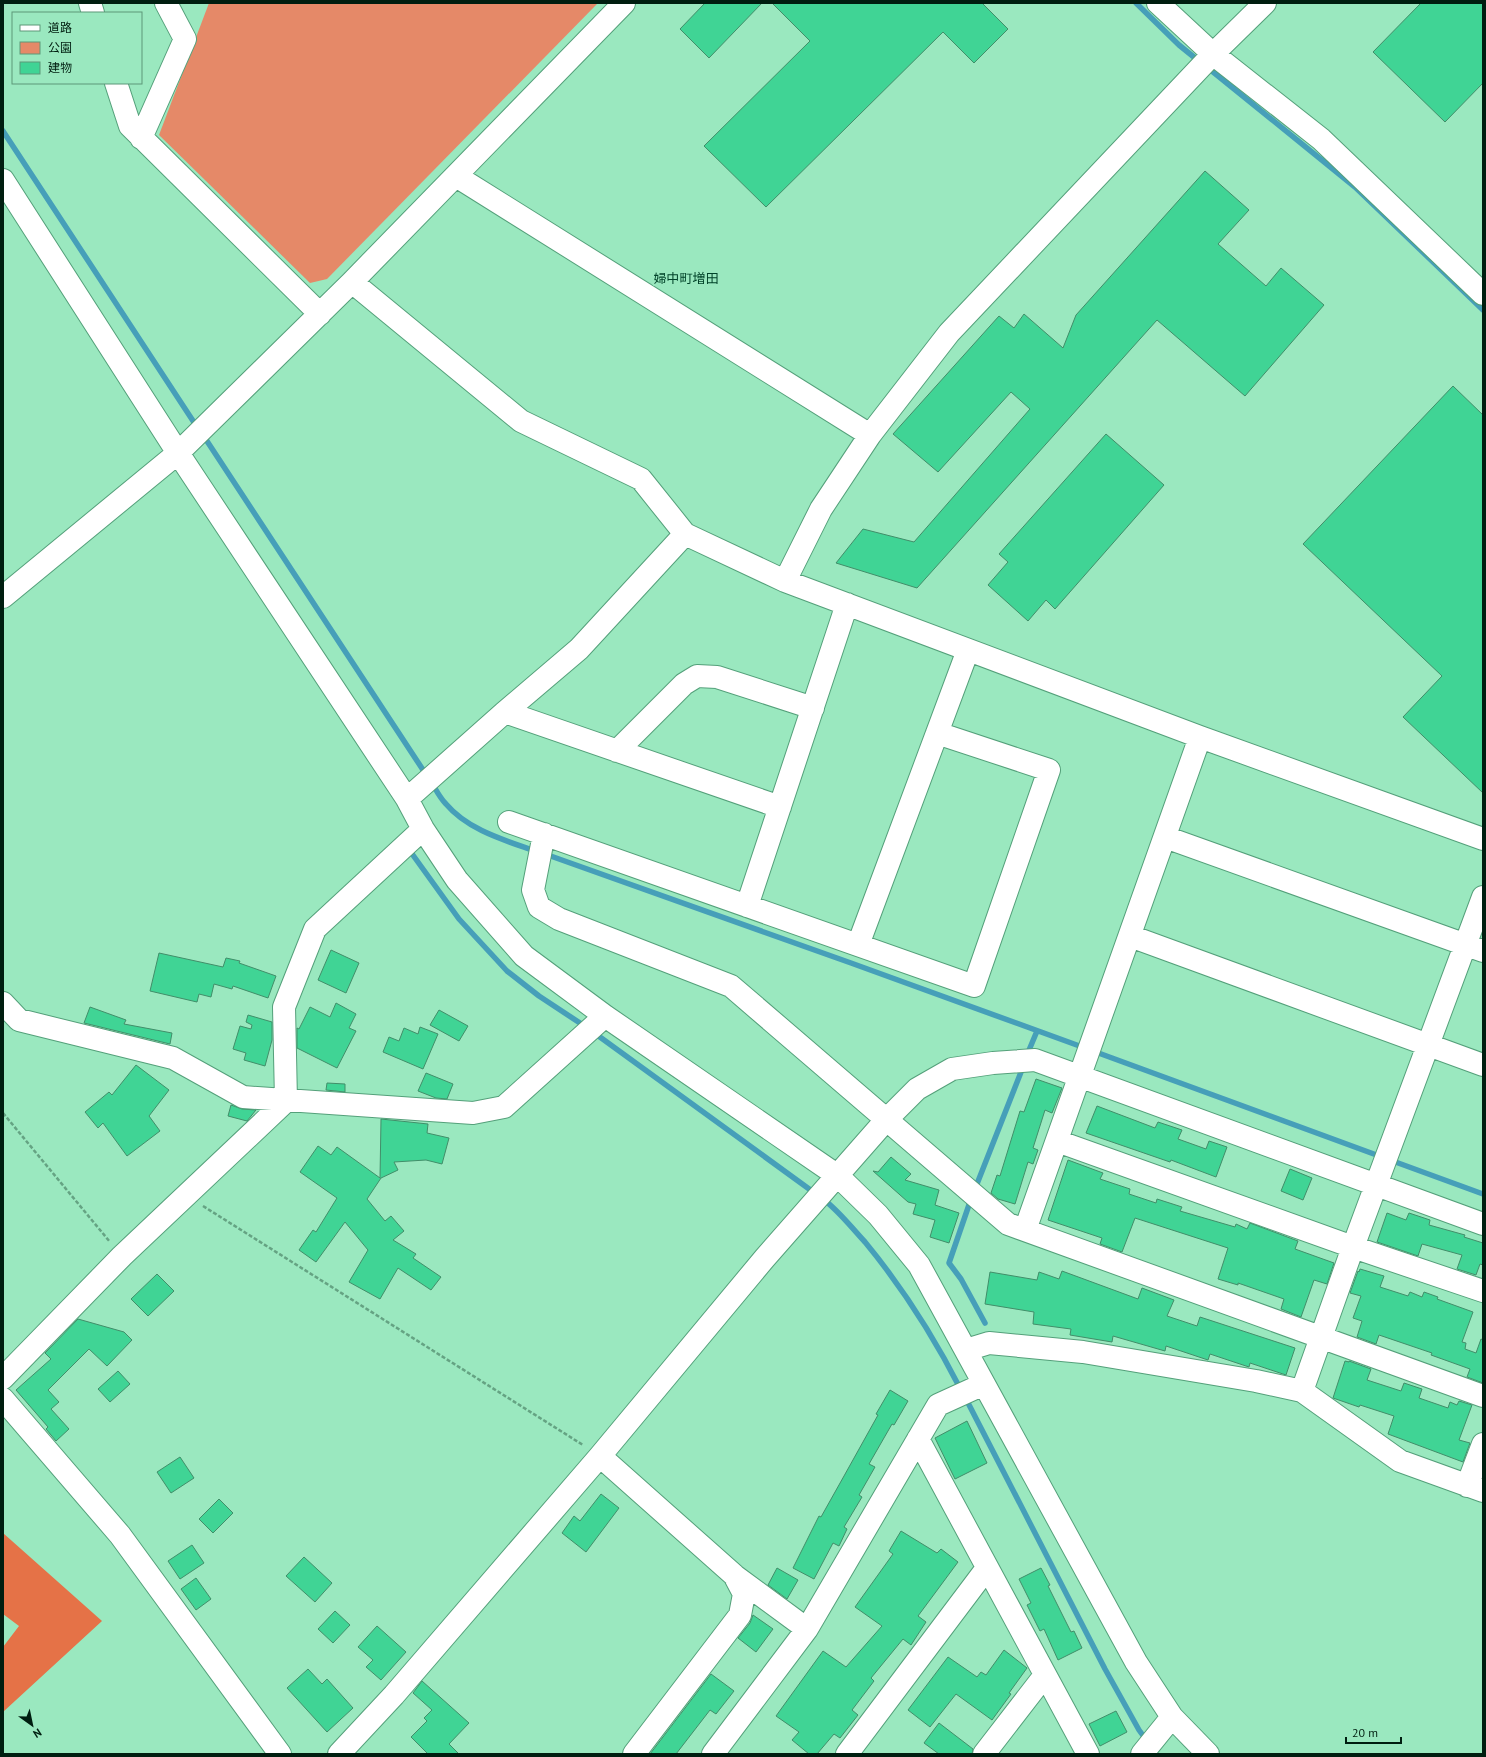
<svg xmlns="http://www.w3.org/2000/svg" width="1486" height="1757" viewBox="0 0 1486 1757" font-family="'PT Sans','Noto Sans JP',sans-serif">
	<rect width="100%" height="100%" fill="#9ae8bf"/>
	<!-- green -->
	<path fill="#e58968" d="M209,3h389l-271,276 -17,4 -151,-148z"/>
	<!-- forest -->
	<path fill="#e57247" d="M3,1533l99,88 -99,91v-65l16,-21 -16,-12z"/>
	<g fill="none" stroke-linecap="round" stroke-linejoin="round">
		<!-- stream -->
		<path stroke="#469fb9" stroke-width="5.5" d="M1136,3l43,42 21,17
			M1207,67l148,120 128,123
			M3,131l194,296
			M203,435l224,341
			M432,783c4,7 8,15 14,21 22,26 58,36 89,47
			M410,851l49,68 48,52 32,25 47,31
			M545,854l306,109 234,85
			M593,1032l223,162
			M1093,1051l289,106
			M1027,1055l10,-24
			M1390,1160l93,34
			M975,1189l48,-122
			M823,1199c16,12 28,28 42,43 38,46 69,95 96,148
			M971,1199l-22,64 12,16 24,44
			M965,1397l140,272 34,61 8,11"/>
	</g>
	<!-- building -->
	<path fill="#40d495" stroke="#418e69" d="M705,3h57l-53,55 -29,-29z
		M772,3h210l26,26 -34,34 -31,-31 -177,175 -62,-61 106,-105z
		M1421,3h62v80l-38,39 -72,-70z
		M1205,171l44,39 -31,34 48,42 15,-18 43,37 -79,91 -88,-76 -240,268 -81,-25 27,-34 51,13 116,-133 -19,-17 -73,80 -45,-38 106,-118 15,12 10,-14 39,34 13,-33z
		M1453,386l30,29v378l-80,-76 39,-41 -139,-132z
		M1106,434l58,51 -109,124 -9,-9 -18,21 -40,-36 20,-23 -9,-8z
		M331,950l28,13 -13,30 -28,-13z
		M159,953l64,14 3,-9 14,3 -1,2 37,13 -8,22 -35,-12 -1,3 -18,-5 -3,13 -12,-3 -2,8 -47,-11z
		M336,1003l20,11 -7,14 7,3 -19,37 -40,-20v-20l2,1 11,-22 20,10z
		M90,1007l36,13 -2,4 48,9 -2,11 -86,-21z
		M439,1010l29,16 -9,15 -29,-16z
		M248,1015l24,7v18l-7,26 -21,-6 2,-7 -13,-4 7,-23 11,3 1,-4 -6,-3z
		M420,1027l18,7 -15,35 -40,-17 6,-15 10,4 5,-13 14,6z
		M136,1065l33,25 -20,26 11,15 -33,25 -24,-33 -5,5 -13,-16 24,-20 3,3z
		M426,1073l27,11 -6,15 -11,-1 -18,-7z
		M1036,1079l26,9 -10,25 -7,-3 -12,38 5,2 -5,14 -5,-2 -13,42 -17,-5 -7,-6 6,-18 3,1 20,-65 4,1z
		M327,1083l18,1v8l-19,-2z
		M231,1105l11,4 14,1 -9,11 -19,-5z
		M1097,1106l58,22 3,-6 24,8 -4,9 28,10 3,-8 18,6 -11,30 -45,-17 -1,2 -84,-29z
		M381,1119l47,5 -1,9 22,5 -7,26 -16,-4 -32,2 4,8 -17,8 -14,21 18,22 6,-5 13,15 -11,9 23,14 -3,4 28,19 -10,13 -33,-22 -18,31 -31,-17 19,-32 -23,-28 -29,40 -17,-12 14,-20 3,2 21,-34 -37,-26 18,-26 13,9 6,-8 43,31z
		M891,1157l20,17 -6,6 34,10 -4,15 24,8 -10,30 -19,-6 5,-17 -22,-6 3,-10 -8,-2 -35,-31 5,1z
		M1068,1160l35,13 -3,6 30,10 -1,5 27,9 1,-4 25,8 -2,4 55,16 1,-3 11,5 3,-6 48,18 -3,8 39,14 -7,21 -13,-4 -13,37 -20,-8 3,-10 -46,-16v2l-20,-6 10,-31 -93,-30 -13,34 -22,-8 2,-6 -54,-18z
		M1290,1169l22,9 -9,22 -22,-9z
		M1387,1213l19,7 3,-7 21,7 -1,5 36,10 -1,2 19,6v22l-3,-1 -4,11 -19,-6 5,-14 -40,-11 -4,12 -41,-14z
		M1360,1269l24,7 -4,11 28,9 2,-4 12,5 2,-5 14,5 -1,2 36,13 -11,30 4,1 -1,6 11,4 5,-14 2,1v43l-16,-6 3,-8 -39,-14 1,-2 -53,-18 -3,9 -19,-7 5,-16 -9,-3 8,-22 -11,-3 8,-22 1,1z
		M1062,1271l76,28 4,-11 32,12 -7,16 30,10 3,-9 95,31 -9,27 -36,-12 -1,4 -39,-13 -2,6 -42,-14 -1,5 -52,-15 -1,6 -42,-7 1,-6 -38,-5 1,-12 -49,-8 5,-32 47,8 2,-8 20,7z
		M157,1274l17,17 -26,25 -17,-17z
		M78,1319l46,13 8,8 -25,26 -18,-17 -41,41 11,12 -8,7 18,20 -13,12 -10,-12 2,-2 -32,-37 35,-31 -6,-6z
		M1345,1361l4,1v-1l22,8 -4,11 34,11 3,-8 18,6 -3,9 29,10 2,-6 7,3 2,-4 13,4 -13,35 11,3 -7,19 -75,-28 6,-18 -34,-11 -1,2 -26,-9z
		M118,1371l12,13 -20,18 -12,-13z
		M890,1390l18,11 -14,24 -2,-1 -23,40 6,3 -16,28 3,2 -18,30 3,2 -8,17 -6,-3 -19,36 -21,-11 26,-52 2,1 23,-41 34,-61 -2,-1z
		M967,1421l20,42 -32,16 -20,-41z
		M180,1457l14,21 -23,15 -14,-21z
		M601,1494l18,14 -33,44 -24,-19 12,-17 6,5z
		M219,1499l14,14 -20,20 -14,-14z
		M901,1531l36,22 4,-4 17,13 -40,54 8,6 -15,23 -8,-6 -32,39 3,3 -22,29 6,5 -18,23 -6,-4 -17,20h-8l-17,-14 7,-8 -23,-16 47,-65 23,16 36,-41 -27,-19 38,-53 -4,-3z
		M192,1545l12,18 -24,16 -12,-18z
		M304,1557l28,26 -17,19 -29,-26z
		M777,1568l21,12 -11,19 -19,-14z
		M1041,1568l9,17 -2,1 23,46 3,-1 8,17 -24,12 -14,-31 -4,2 -13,-26 4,-2 -12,-24z
		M196,1578l15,21 -15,11 -15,-21z
		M335,1611l15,14 -17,18 -15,-14z
		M753,1615l20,14 -17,23 -18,-14 12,-15z
		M377,1626l29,26 -25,28 -15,-13 7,-7 -15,-13z
		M1004,1650l23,18 -18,25 2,1 -19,26 -36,-26 -26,33 -22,-17 40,-53 29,20 4,-5 5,3z
		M308,1669l14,15 5,-5 26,29 -26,24 -40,-44z
		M711,1674l23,17 -18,23 -6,-4 -34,44h-26z
		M422,1681l47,42 -20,21 10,10h-31l-17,-17 16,-16 -3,-3 8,-8 -19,-17z
		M1116,1711l11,21 -27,14 -11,-22z
		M939,1723l34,26 -1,5h-33l-15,-11z"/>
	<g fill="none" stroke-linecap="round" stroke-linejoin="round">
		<defs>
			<path id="minor" d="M90,3l3,10
				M1158,3l55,51 108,85 162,155
				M116,83l14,43 190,188
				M141,138l44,-99 -19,-36
				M456,176l414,259
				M3,180l175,273 229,346 16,30 34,51 67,76 81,60 233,160 40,39 41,50 217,397 36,55 36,37
				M352,282l169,139 120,58 44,55 100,47 415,156 283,102
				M785,581l36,-72 49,-74 79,-102 264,-279 52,-51
				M3,597l175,-144 174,-171 272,-279
				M505,712l275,95
				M617,751l67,-67 13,-8 20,1 96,31
				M407,799l98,-87 74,-63 106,-115
				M509,822l465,164 75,-216 -112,-37
				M544,834l-11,56 6,17 20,12 172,67 277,238 475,172
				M1165,837l318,114
				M747,906l100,-302
				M1130,936l353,129
				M858,945l110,-295
				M3,1003l16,17 154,38 70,39 230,16 31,-6 101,-91
				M1057,1141l296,106 130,44
				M1025,1230l175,-493
				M966,1350l23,-7 94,9 173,29 46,10 98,70 83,30
				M3,1378l119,-122 164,-155 -2,-94 31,-78 108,-100
				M1302,1391l51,-144 130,-350
				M3,1399l117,136 160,219
				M918,1439l170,315
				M600,1456l134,119 10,19 -4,21 -106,139
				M1467,1486l16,-42
				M735,1576l72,53
				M339,1754l55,-59 206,-239 164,-197 122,-139 31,-31 35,-20 41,-6 42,-3 448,164
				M713,1754l94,-125 131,-224 46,-21
				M847,1754l140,-186
				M984,1754l61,-79
				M1142,1754l30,-37"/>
		</defs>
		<!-- minor casing -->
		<use href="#minor" stroke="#54a07a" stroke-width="24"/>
		<!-- path -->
		<path stroke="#65a383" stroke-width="2.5" stroke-dasharray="4 2" stroke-linecap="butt" d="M3,1113l107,129
			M203,1206l380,239"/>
		<!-- minor -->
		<use href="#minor" stroke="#fff" stroke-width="22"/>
	</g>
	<g text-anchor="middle" stroke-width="4" stroke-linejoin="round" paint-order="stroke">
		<!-- neighbourhood labels -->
		<g font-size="13" fill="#004229" stroke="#9ae8bf">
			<text x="686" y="283">婦中町増田</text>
		</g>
	</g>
	<!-- border -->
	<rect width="1486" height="1757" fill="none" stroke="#001e10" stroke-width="8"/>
	<!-- legend -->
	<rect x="12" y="12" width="130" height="72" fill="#9ae8bf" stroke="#5c9779"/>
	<rect x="20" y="25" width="20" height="6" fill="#ffffff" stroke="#5c9779"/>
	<text x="48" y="32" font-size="12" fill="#001e10">道路</text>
	<rect x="20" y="42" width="20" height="12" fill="#e58968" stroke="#5c9779"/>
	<text x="48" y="52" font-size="12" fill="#001e10">公園</text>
	<rect x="20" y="62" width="20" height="12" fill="#40d495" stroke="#5c9779"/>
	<text x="48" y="72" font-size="12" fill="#001e10">建物</text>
	<!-- north arrow -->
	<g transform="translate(32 1725) rotate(147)" stroke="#9ae8bf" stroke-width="3" paint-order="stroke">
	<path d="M0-3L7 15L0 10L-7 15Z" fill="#001e10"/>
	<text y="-6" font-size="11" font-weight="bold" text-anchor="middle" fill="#001e10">N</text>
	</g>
	<!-- scale -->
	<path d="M1346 1737v6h55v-6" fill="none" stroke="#001e10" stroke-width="2"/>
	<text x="1352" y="1737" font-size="12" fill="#001e10" stroke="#9ae8bf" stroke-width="3" paint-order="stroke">20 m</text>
</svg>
